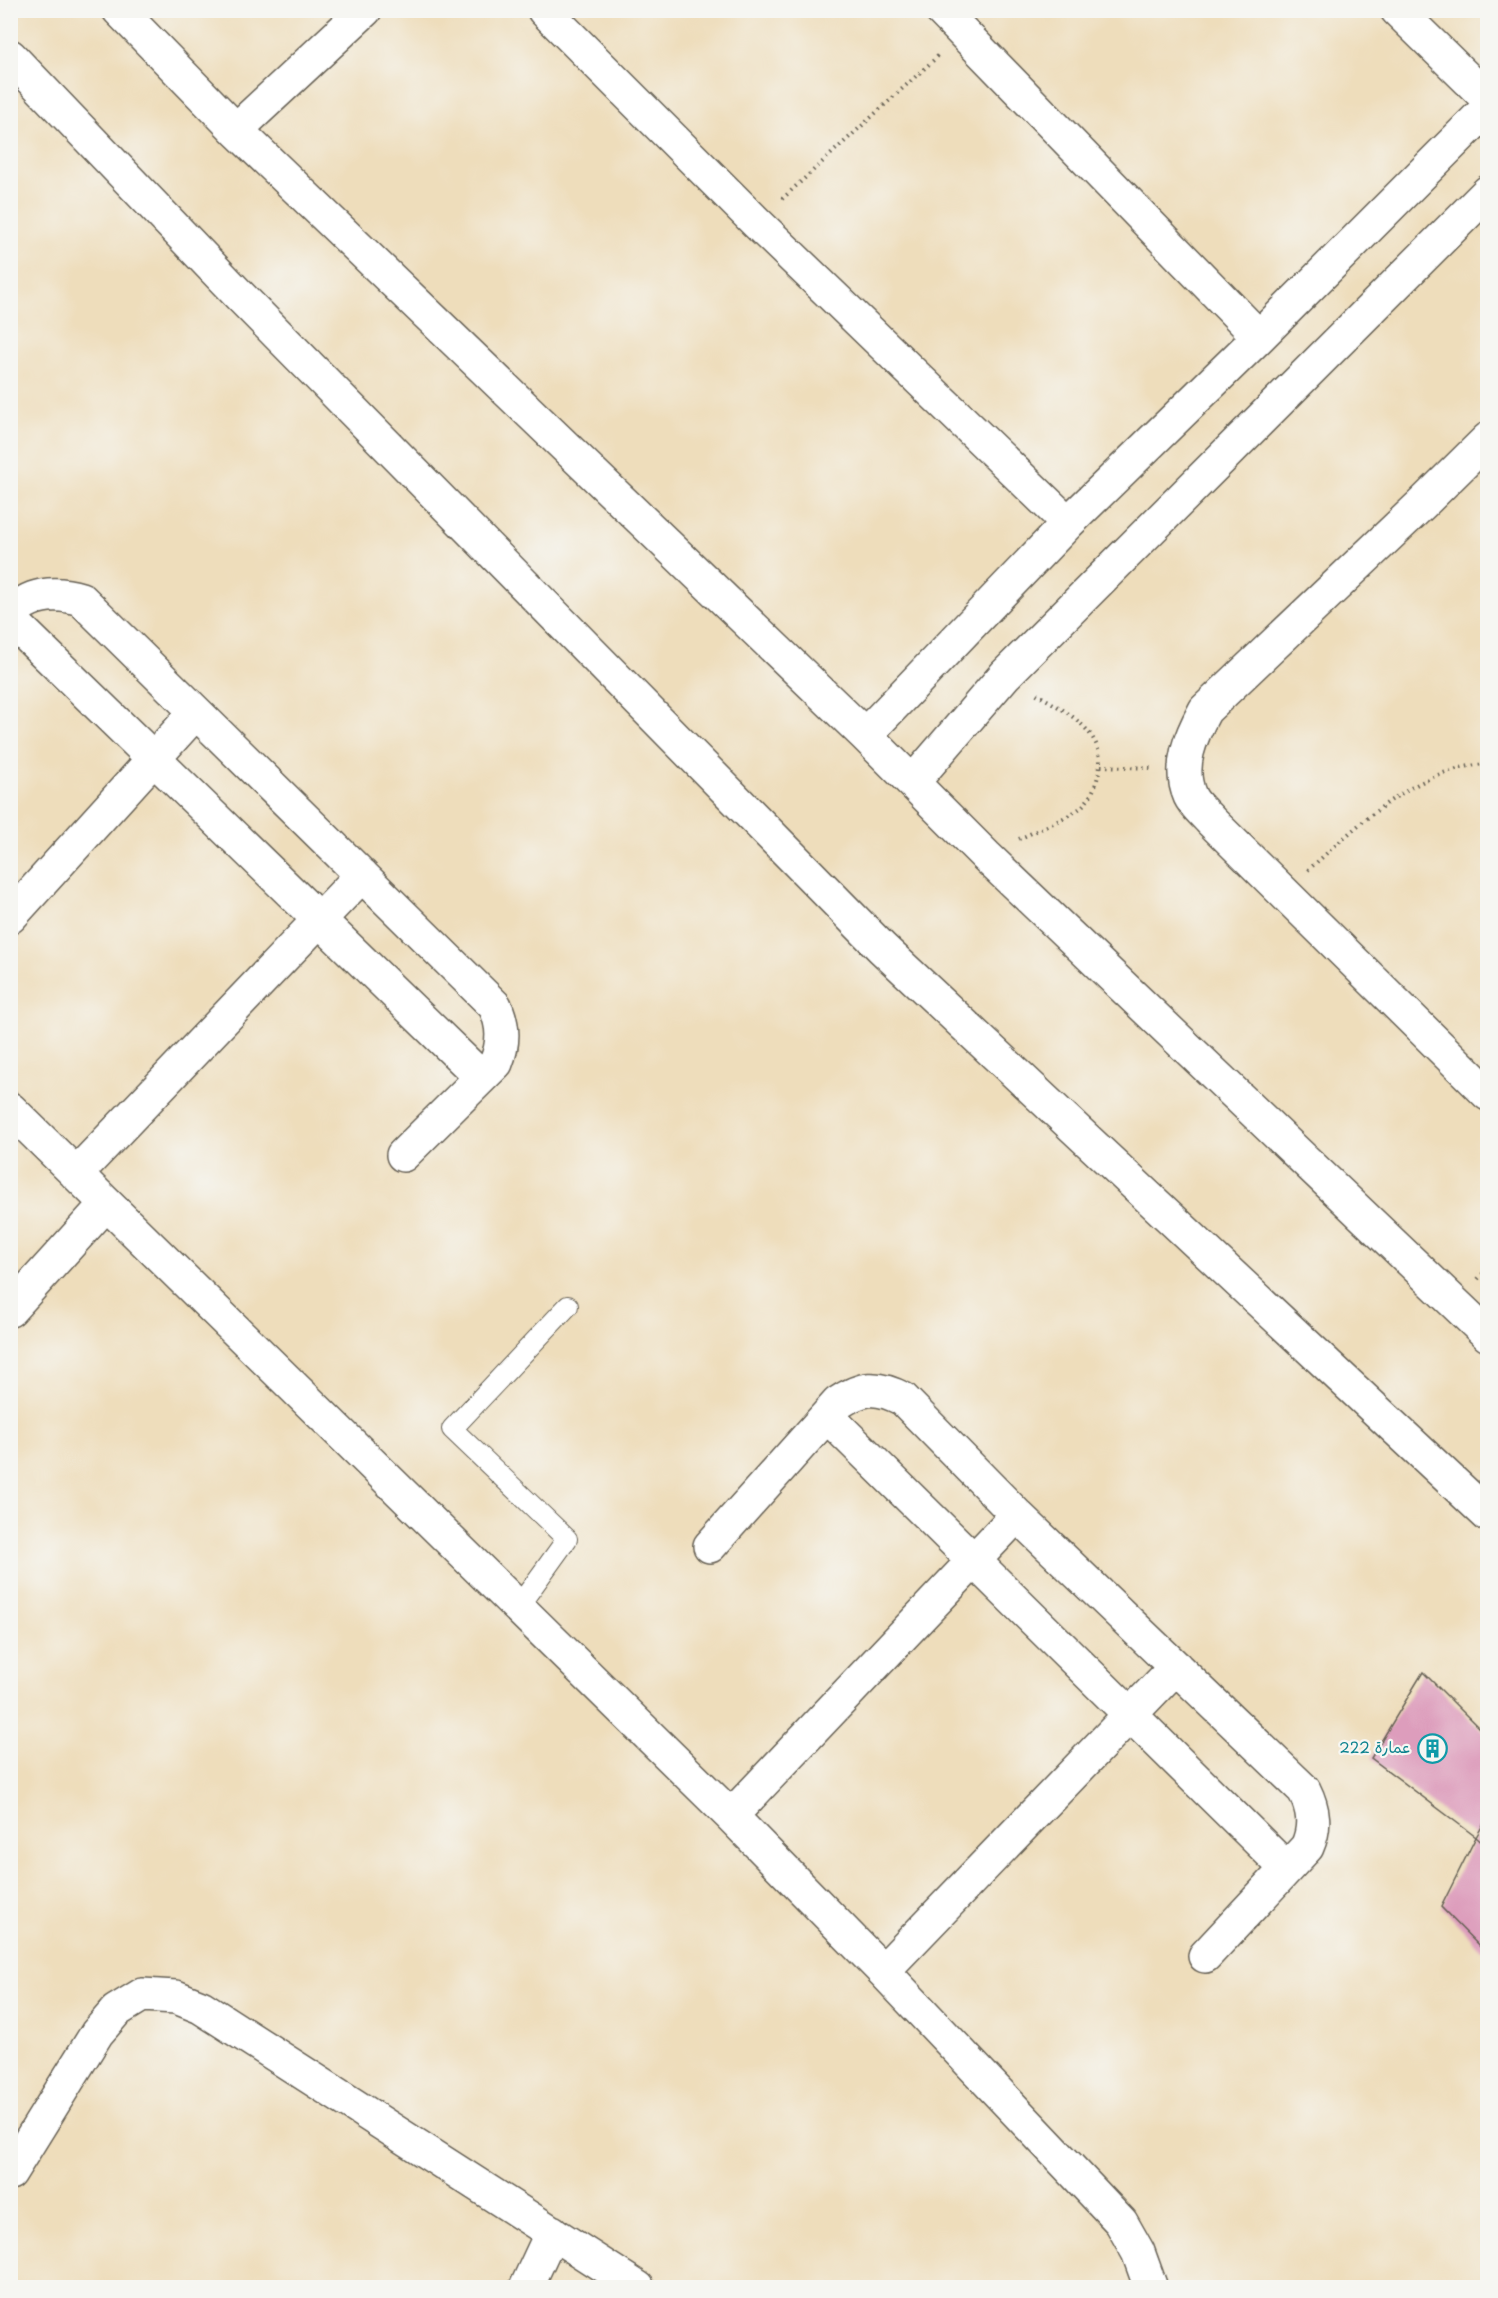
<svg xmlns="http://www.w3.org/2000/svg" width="1498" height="2298" viewBox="0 0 1498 2298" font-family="'Playpen Sans','Playpen Sans Arabic',sans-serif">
	<rect width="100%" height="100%" fill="#f6f6f2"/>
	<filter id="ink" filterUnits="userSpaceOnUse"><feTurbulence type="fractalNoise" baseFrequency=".0167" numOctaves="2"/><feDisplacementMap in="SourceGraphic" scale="12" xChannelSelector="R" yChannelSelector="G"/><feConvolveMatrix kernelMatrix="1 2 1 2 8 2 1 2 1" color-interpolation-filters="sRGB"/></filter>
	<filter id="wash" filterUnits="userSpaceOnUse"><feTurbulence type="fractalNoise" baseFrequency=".008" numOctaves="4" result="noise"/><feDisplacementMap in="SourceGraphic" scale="24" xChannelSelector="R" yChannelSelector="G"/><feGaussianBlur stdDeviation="1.35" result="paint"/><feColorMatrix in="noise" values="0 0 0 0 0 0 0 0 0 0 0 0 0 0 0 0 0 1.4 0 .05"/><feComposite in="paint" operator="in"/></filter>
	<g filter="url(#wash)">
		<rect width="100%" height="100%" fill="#edb"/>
		<g id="blocks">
			<!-- building -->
			<path fill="#dd9dbc" d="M1423,1672l65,65v79l-12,21 -105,-79z
				M1476,1837l12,11v107l-47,-48z"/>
		</g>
	</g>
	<g filter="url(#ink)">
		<use href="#blocks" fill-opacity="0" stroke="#666054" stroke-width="1.5"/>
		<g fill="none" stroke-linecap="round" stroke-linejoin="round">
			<defs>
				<path id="lane" d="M518,1607l49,-68 -115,-110 116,-123"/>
				<path id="street" d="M119,10l117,120 629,605 121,121 502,479
					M544,10l213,213 311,300
					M941,10l318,327
					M1397,10l91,89
					M10,56l229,239 643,653 606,567
					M236,130l129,-120
					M1488,439l-65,64 -218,207c-14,26 -28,56 -15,86 4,9 15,18 21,25l277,273
					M10,615c19,-22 45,-24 71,-16l414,407c9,20 9,37 1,57l-93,92
					M10,619l471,458
					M865,735l203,-212 191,-186 229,-229
					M913,782l92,-107 483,-483
					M10,917l186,-205
					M10,1109l721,707 152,155 238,251 17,30 13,36
					M76,1174l286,-299
					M10,1310l96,-106
					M827,1416l459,452
					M710,1546l128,-143c24,-16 38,-18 65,-4l114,116 287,275c10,20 12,37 3,57l-102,109
					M731,1816l286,-301
					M883,1971l293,-304
					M10,2173l87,-140 19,-22 26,-16 34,2 25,10 437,281
					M526,2288l26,-56"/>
			</defs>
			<!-- lane casing -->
			<use href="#lane" stroke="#666054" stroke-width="22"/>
			<!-- street casing -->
			<use href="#street" stroke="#666054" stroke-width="36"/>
			<!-- path -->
			<path stroke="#666054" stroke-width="4" stroke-dasharray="1.5 4.5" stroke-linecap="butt" d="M782,199l156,-143
				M1101,766l50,2
				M1019,839c14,-7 50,-22 61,-31 10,-8 15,-20 18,-32 12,-42 -32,-65 -63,-83
				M1308,870c52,-46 106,-102 180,-106
				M1478,1279l10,-11"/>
			<!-- lane -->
			<use href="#lane" stroke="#fff" stroke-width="20"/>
			<!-- street -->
			<use href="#street" stroke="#fff" stroke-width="33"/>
		</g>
	</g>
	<!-- icons -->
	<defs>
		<symbol id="building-ring" viewBox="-11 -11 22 22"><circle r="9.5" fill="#f6f6f2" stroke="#0f9aa8" stroke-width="1.5"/><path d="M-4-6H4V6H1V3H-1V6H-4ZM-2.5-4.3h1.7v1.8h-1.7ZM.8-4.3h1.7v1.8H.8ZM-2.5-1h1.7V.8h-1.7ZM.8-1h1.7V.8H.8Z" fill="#0f9aa8"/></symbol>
	</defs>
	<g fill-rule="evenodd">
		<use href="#building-ring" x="1416" y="1732" width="33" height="33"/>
	</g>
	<g text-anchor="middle" stroke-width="4.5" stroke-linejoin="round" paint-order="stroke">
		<!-- culture labels -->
		<g font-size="15" fill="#0d838f" stroke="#f6f6f2" text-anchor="end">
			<text x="1411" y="1753">عمارة 222</text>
		</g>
	</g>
	<!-- margin -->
	<rect width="1498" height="2298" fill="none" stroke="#f6f6f2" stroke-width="36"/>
</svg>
